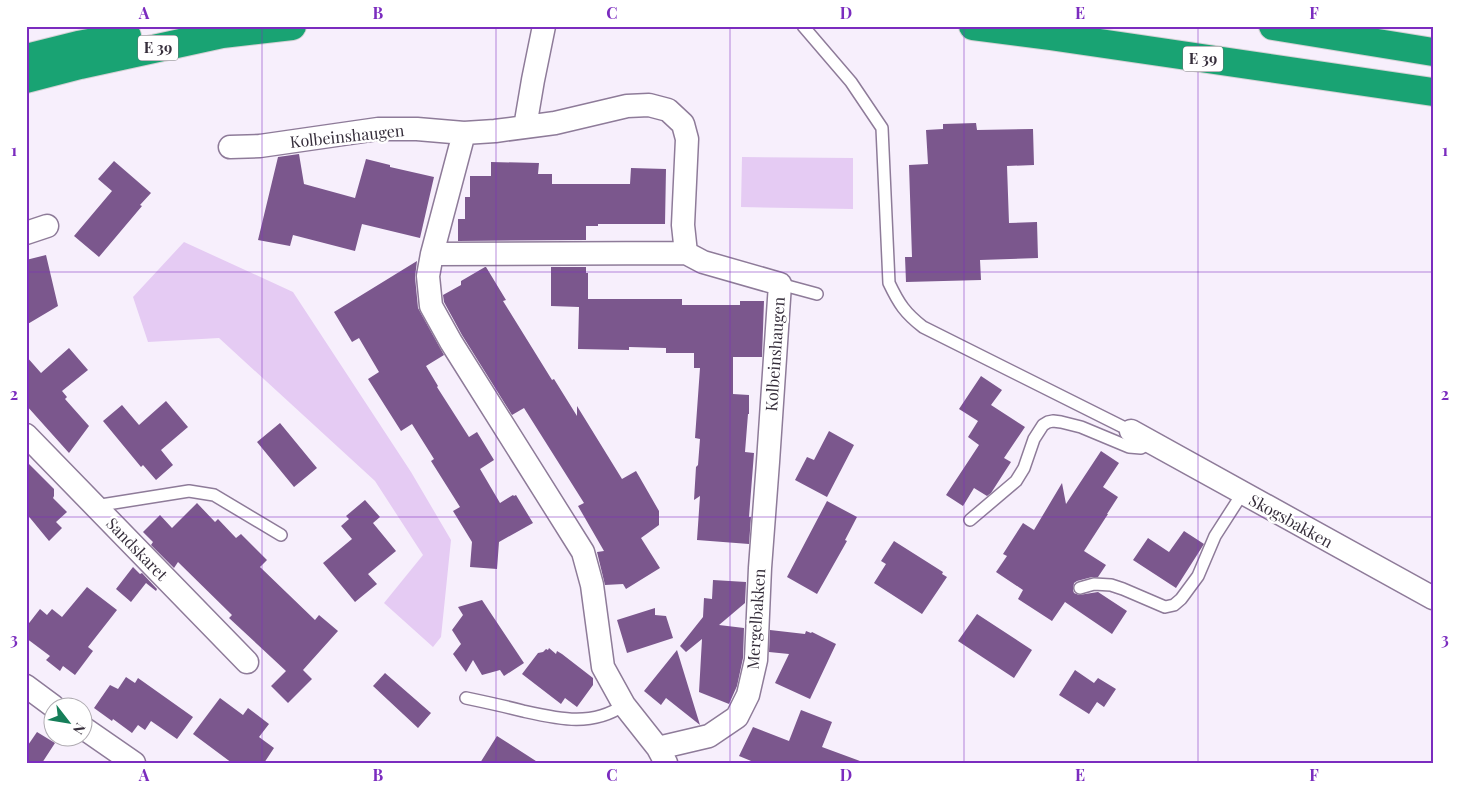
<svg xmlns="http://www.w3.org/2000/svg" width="1459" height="789" viewBox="0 0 1459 789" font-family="'Playfair Display',serif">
	<rect width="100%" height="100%" fill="#f7effc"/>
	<!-- green -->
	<path fill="#e5cbf3" d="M742,157l111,1v51l-112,-2z
		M184,242l109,50 118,180 40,68 -10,97 -8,10 -49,-44 39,-48 -48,-74 -156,-143 -71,4 -15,-45z"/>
	<!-- building -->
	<path fill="#7b578d" d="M976,123l1,7 56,-1 1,36 -27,1 2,57 28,-1 1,36 -58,2 1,20 -75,2 -1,-25h7l-3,-92 19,-1 -2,-34 17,-1v-5z
		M299,154l5,30 51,14 11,-39 24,6v2l44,10 -14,61 -58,-14 -7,27 -62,-16 -3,11 -32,-6 20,-83z
		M114,161l37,32 -11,12 2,1 -43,51 -25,-21 38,-45 -14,-12z
		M491,162l48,1 -1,11h14v10h78l1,-16 35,1 -1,55h-67v2h-12v14l-128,1v-22h7v-22h5v-21h21z
		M46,255l12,51 -32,19v-65z
		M417,261l-2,16 3,31 26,47 -18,11 12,20 -1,1 32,50 8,-5 17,28 -14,9 20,34 13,-8 1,1 2,-1 17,28 -34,19 -2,27 -27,-2 2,-25 -19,-31 7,-4 -29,-46 3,-2 -22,-35 -11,7 -33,-52 11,-7 -20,-34 -7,4 -18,-30z
		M485,267h1l20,33 -3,1 49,79 2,-1 23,37v-10l45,73 14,-8 23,40v14l-18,13 19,30 -34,21 -3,-5 -18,1 -8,-33 7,-1 -26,-45 6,-3 -60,-95 -12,7 -50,-80 -18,-33 -1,-7 18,-10v-4z
		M551,267h35v6h2v26h94v6h58v-4h24l-2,56h-29v37l16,1v19h-1l-3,38 9,1 -5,64h2l-2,27 -52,-4 3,-44 -6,4 2,-33 2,-2 2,-26 -5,-1 5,-70h-6v-15h-28v-5l-37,-1v3l-51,-1 1,-42 -28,-1z
		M69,348l19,22 -26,21 5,6 -2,2 24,27 -20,27 -43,-48v-49l15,17z
		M981,376l21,14 -11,15 34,22 -21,31 7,4 -20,31 -4,3 -13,-8 -11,18 -17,-11 33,-50 -11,-8 10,-16 -19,-12z
		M166,401l22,26 -27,23 12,15 -17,15 -13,-15 -2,2 -38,-46 19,-16 17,20z
		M280,423l37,45 -23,19 -37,-45z
		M829,431l25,14 -27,52 -32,-17 12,-23 7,3z
		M1101,451l18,12 -16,24 15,10 -11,17h1l-24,37 22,14 -8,12h-6l-15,4 -3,2 -1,7 1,3 5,2 19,-3 29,19 -15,23 -47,-32 -13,19 -34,-22 5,-9 -27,-18 11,-16 -4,-2 20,-31 11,7 28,-47 4,21z
		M26,461l28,28v7l-1,2 14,14 -11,10 6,6 -13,13 -23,-28z
		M365,500l15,17 -7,6 23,28 -28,23 9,10 -22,18 -32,-39 29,-24 -11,-13 8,-7 -3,-3z
		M827,501l30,16 -12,23 2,1 -30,53 -30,-17z
		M197,503l18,19 3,-3 18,19 5,-4 26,26 -7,7 55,53 4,-5 19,16 -35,39 9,9 -24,24 -17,-17 15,-15 -57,-53 3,-3 -54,-53 -4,6 -23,-23 2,-3 -10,-10 17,-17 12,13z
		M1184,531l20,13 -28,44 -43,-28 15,-22 21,14z
		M894,541l49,31 -1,2 5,3 -25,37 -48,-31 12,-19 -5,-3z
		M133,567l7,7 2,-1 15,16 -1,2 -10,-8 -15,19 -15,-13z
		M713,580l33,2 -1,21 -26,22 25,3 -1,30 -6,28 -8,18 -30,-12 3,-53 -16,13 -6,-6 23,-29 1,-19 8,1z
		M87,587l30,23 -29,37 5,4 -18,24 -12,-9 -3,5 -14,-11 4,-4 -24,-18v-11l14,-18 7,6 5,-6 10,8z
		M482,600l14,21 1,-1 -1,1 28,42 -20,13 -4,-6 -18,5 -9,-15 -7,12 -13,-18 8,-10 -9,-14 11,-15 -5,-8z
		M655,608v7l11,1 7,22 -46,15 -10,-33z
		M977,614l55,36 -18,28 -56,-37z
		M770,630l35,4 1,-3 5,2 1,-1 24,12 -26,55 -35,-16 14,-29 -20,-2z
		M549,648l7,6 1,-3 5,3 31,24v7l-16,22 -12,-9 -4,6 -39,-30 16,-21 5,-1 3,-3 2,1z
		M677,650l23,75 -34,-27 -5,7 -17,-14z
		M1075,670l19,13 4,-5 18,11 -12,18 -7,-5 -8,12 -30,-19z
		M385,673l46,40 -13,15 -45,-42z
		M126,677l9,6 3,-5 55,39 -16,22 -26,-18 -6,9 -7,-5 -6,8 -19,-14 -1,2 -18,-13 16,-23 8,4z
		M220,698l23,17 5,-7 21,16 -10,13 15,11 -10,15h-32l-39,-29z
		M801,710l31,12 -10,25 38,14v2h-104l-17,-7 14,-29 36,14z
		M37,732l18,11 -13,20h-16v-15z
		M497,736l42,27h-59z"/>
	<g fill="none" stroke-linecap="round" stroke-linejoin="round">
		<defs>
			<path id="lane" d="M803,26l48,56 31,46 7,155c10,21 16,30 34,44l208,104
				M780,284l37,10
				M95,506l94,-15 25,4 67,40
				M970,520l46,-39 8,-13 10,-29 9,-14 5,-3 5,-1 8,1 20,5 48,20 12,1 10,-6
				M1080,588l14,-4 17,1 12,4 42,18 9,-2 7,-6 17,-23 17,-40 27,-42
				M466,698c19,4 38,8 57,13 36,8 69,16 101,-6"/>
			<path id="street" d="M525,127l8,-47 11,-54
				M464,133l-32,121 -4,22 3,30 20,36 132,210 9,33 11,82 21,38 34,43 8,15
				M230,147l30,-1 118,-17h39l47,4 31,-2 60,-8 72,-17 22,-1 19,5 15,14 4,15 -4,86 3,28 17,9 77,22 -12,178 -8,106 -4,92 -8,35 -11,22 -28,19 -51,12
				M26,233l21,-7
				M432,254l254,-1
				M1131,431l302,167
				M26,435l221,227
				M26,686l27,20
				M82,727l52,36"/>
			<path id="highway" d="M973,26l78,10 382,56
				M1273,26l160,26
				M26,58l52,-13 49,-9
				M26,79l54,-14 142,-31 70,-8"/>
		</defs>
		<!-- lane casing -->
		<use href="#lane" stroke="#8e7b99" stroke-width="14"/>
		<!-- street casing -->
		<use href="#street" stroke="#8e7b99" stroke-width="25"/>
		<!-- highway casing -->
		<use href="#highway" stroke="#d3d1d4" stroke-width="30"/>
		<!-- lane -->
		<use href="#lane" stroke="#fff" stroke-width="11"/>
		<!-- street -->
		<use href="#street" stroke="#fff" stroke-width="22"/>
		<!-- highway -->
		<use href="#highway" stroke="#19a373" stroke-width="28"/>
	</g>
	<!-- grid -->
	<path fill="none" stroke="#7b2cbf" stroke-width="1" stroke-opacity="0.55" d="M262,26v737M496,26v737M730,26v737M964,26v737M1198,26v737M26,272h1407M26,517h1407"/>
	<g text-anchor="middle" stroke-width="5" stroke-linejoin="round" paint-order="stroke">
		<!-- shield labels -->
		<g fill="#fff" stroke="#726d76" stroke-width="1">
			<rect x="138" y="35.5" width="40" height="25" rx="4"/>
			<rect x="1183" y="46.5" width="40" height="25" rx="4"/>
		</g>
		<g font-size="15" font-weight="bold" fill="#362e3b">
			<text x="158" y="53">E 39</text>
			<text x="1203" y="64">E 39</text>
		</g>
		<!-- street labels -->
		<g font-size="16" fill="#362e3b" stroke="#fff">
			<text transform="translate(347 136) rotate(-6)" y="6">Kolbeinshaugen</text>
			<text transform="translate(775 354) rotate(-86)" y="6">Kolbeinshaugen</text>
			<text transform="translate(1291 521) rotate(29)" y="6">Skogsbakken</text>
			<text transform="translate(137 549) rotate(46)" y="6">Sandskaret</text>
			<text transform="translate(756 619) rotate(-86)" y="6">Mergelbakken</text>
		</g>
	</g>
	<!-- border -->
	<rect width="1459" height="789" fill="none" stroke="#ffffff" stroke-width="55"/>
	<!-- north arrow -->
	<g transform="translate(68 722) rotate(121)"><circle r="24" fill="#ffffff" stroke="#afabb1"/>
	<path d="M0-4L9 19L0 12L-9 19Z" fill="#167e59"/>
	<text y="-8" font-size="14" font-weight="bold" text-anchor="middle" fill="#362e3b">N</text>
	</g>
	<rect x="28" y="28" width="1404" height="734" fill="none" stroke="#7b2cbf" stroke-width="2"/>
	<g font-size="16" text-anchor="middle" font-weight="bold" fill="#7b2cbf">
		<text x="144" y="19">A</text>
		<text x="378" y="19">B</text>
		<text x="612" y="19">C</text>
		<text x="846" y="19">D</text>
		<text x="1080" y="19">E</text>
		<text x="1314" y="19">F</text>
		<text x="14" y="156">1</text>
		<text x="1445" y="156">1</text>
		<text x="14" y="400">2</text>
		<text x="1445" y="400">2</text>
		<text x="14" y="645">3</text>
		<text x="1445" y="645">3</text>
		<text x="144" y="781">A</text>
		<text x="378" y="781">B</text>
		<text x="612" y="781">C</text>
		<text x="846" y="781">D</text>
		<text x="1080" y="781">E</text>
		<text x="1314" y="781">F</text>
	</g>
</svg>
